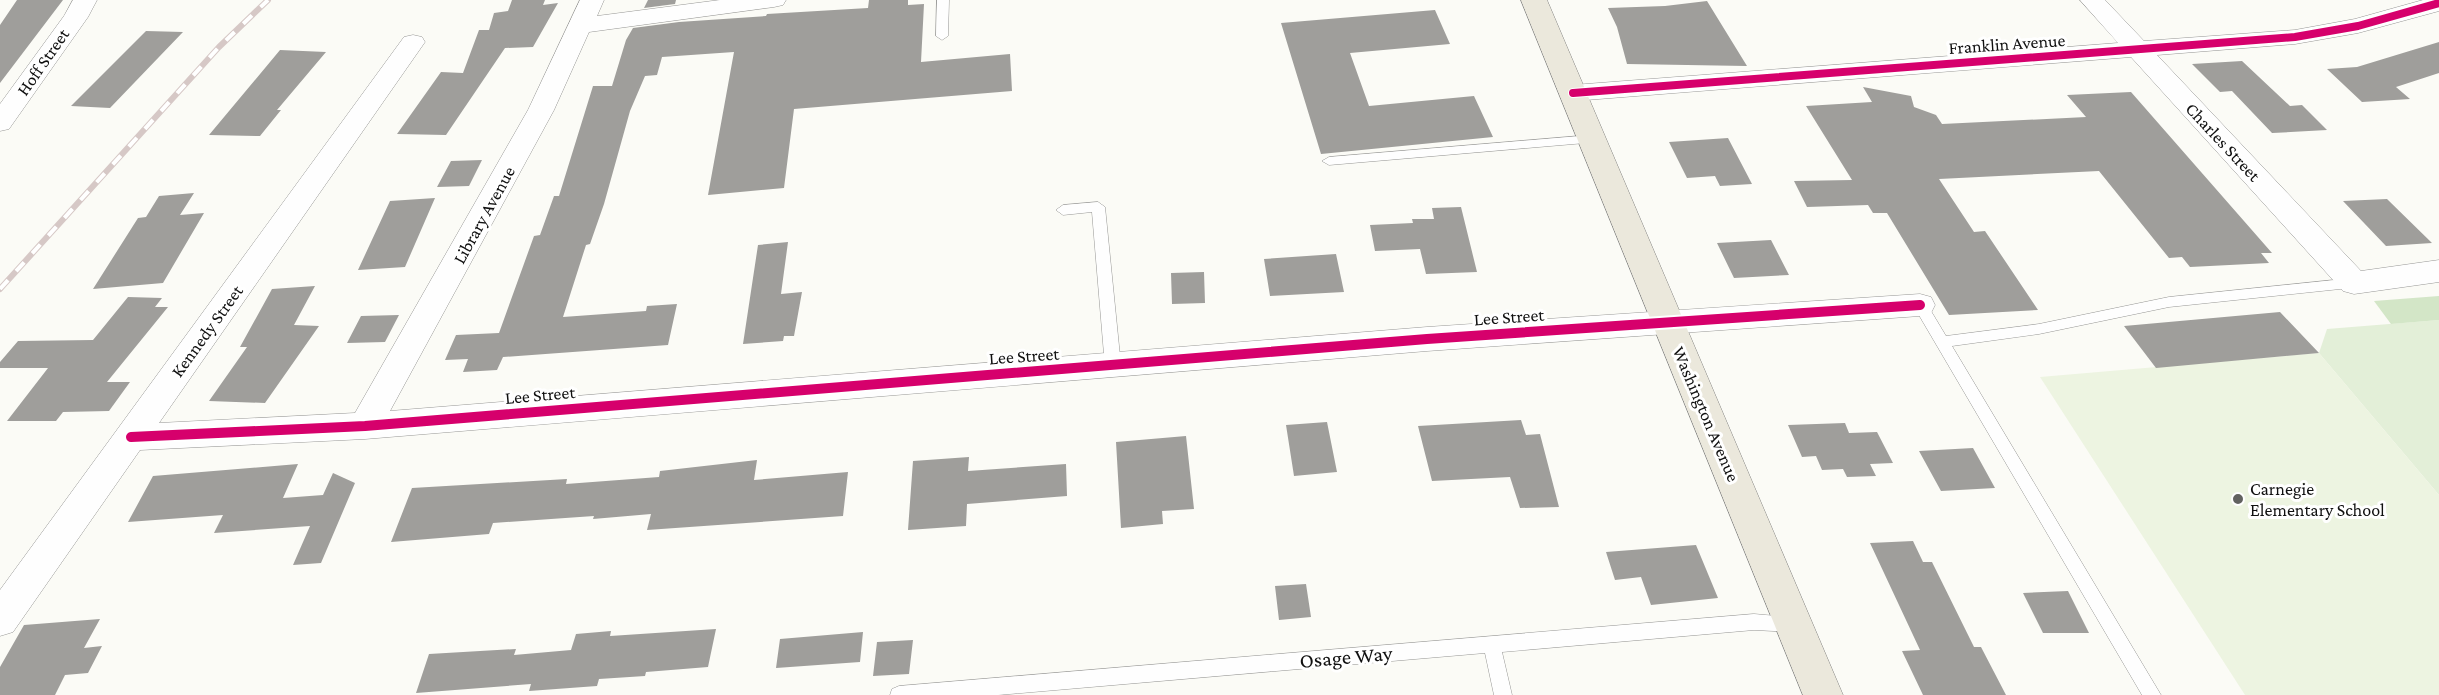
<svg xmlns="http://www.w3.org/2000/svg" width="2439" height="695" viewBox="0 0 2439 695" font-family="'Crimson Pro',serif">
	<rect width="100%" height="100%" fill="#fbfbf6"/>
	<!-- green -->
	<path fill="#e3efd8" d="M2439,320v175l-120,-142 8,-24z"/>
	<!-- forest -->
	<path fill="#d3e6c7" d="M2439,296v24l-48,4 -17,-23z"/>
	<!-- pitch -->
	<path fill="#edf4e1" d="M2319,353l120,142v200h-194l-205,-318z"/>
	<!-- building -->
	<path fill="#9f9e9b" d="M17,0h46l-63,83v-58z
		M512,0h33l-2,5 15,-2 -25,44 -28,1 -59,87 -49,-1 44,-62 22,1 16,-43h10l5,-17 14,-2z
		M648,0h28l-1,4 -31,4z
		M869,0h39v5l16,-1 -3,58 89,-8 2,37 -218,18 -10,79 -76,7 26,-143 -72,5 -5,18 -12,1 -15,35 -26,93 -14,40 -4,1 -23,72 83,-6 1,-5 30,-2 -9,41 -165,12 -6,13 -34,2 5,-13 -23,1 11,-25 43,-2 35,-97 6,-1 14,-39h5l34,-110h19l14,-46 7,-12 46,-6 87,-6 1,-2 101,-6z
		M1707,1l40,65 -120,-2 -10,-37 -9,-19 57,-2z
		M1435,10l15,34 -100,9 19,53 105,-10 19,41 -172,17 -40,-131z
		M146,31l37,1 -73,76 -39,-2z
		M2439,42v31l-43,14 14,12 -48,3 -35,-33 30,-2z
		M280,50l46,2 -49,58h4l-21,26 -51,-1z
		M2242,61l48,45 12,-1 25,25 -55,3 -40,-42 -12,1 -28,-28z
		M1863,87l48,9 3,11 22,8 6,9 144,-7 -19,-22 64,-3 141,161h-11l8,10 -79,4 -8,-10 -13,1 -70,-87 -160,8 35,53 11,-1 53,79 -89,5 -62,-102h-14l-5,-8 -61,2 -13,-26 58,-1 -46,-74 66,-4z
		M1728,138l24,46 -32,2 -5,-10 -28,2 -18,-36z
		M482,160l-13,26 -32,1 14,-26z
		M194,193l-14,22 24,-2 -41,70 -70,6 45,-71 8,-1 13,-21z
		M435,198l-30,69 -47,3 32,-69z
		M2387,199l45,44 -46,3 -43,-45z
		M1461,207l16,65 -51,2 -6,-25 -45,2 -5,-26 43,-2 -1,-4h22l-2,-11z
		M1771,240l18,35 -55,3 -17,-35z
		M788,242l-7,52 21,-2 -8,44h-10l-1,5 -40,3 15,-99z
		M1336,254l8,38 -74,4 -6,-37z
		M1204,272l1,31 -33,1 -1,-31z
		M315,286l-21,39 25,1 -54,77 -56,-2 38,-54h-7l32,-58z
		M128,297l34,1 -7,9h13l-61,75h23l-21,29 -46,1 -7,9h-49l41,-53h-48v-6l18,-21 75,-1z
		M2280,312l39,41 -163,15 -32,-42z
		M399,315l-14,27 -38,1 14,-27z
		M1521,420l5,15 14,-1 19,73 -39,1 -10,-31 -78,4 -14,-55z
		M1327,422l10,50 -43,4 -8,-51z
		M1845,423l4,10 28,-1 16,31 -23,1 6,12 -29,1 -4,-8 -21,1 -6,-14 -14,1 -14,-32z
		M1186,436l8,73 -32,2 1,13 -42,4 -5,-86z
		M1973,448l22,40 -54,3 -22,-40z
		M969,457l-1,14 98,-7 1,32 -100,8 -1,22 -58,4 5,-69z
		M757,460l-3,20 94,-8 -5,44 -196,14 4,-16 -58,5 1,-3 -101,7 -4,11 -98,8 21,-54 155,-9 -1,5 93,-7 1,-6z
		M298,464l-15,34 40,-3 10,-22 22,10 -34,80 -28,2 17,-39 -96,7 9,-18 -95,7 25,-46z
		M1913,541l10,21h9l42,85h7l25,48h-83l-21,-44 18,-1 -50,-107z
		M1696,545l22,53 -67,7 -10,-28 -26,3 -9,-28z
		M1306,584l5,33 -32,3 -4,-34z
		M2068,591l21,42h-46l-20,-40z
		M100,619l-16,29 18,-2 -14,27 -23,2 -10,20h-55v-28l24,-42z
		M716,629l-8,38 -62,5 -1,4 -46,3 -2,7 -68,5 2,-7 -115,9 13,-39 87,-5 -2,6 57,-5 5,-16 35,-3 -1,5z
		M863,632l-3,30 -84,6 4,-29z
		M913,640l-4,34 -36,2 4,-34z"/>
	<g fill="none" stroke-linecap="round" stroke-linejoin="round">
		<defs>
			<path id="service" d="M937,0h12l-1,36 -6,4 -6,-4z
				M1592,135l6,4 -1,3 -268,23 -7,-4 7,-4z
				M1098,202l7,5 16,159 -3,4h-10l-3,-4 -13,-154 -29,3 -7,-5 7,-5z
				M2354,278l7,5 -2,4 -190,20 -130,27 -87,12 209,349h-19l-229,-390 7,-5 5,1 21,35 93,-12 130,-27z
				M1754,614l44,4 3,6 -3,6 -6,2 -38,-2 -252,22 10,43h-18l-9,-42 -487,42h-108l2,-6 7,-3z"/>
			<path id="minor" d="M73,0h24l-9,17 -79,112 -9,2v-27l64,-88z
				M580,0h24l-7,16 123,-16h66l-3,5 -9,2 -185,25 -35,78 -164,301 1037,-84 493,-33 11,3 4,8 -4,8 -11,3 -493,35 -1062,88 -225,11 -127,182 -13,4v-46l404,-553 9,-2 9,2 3,5 -266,381 196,-10 173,-303z
				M2080,0h25l39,41 151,-11 60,-11 68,-19h16v11l-81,22 -63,11 -138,11 204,216 78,-11v22l-85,12 -11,-3 -212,-234 -558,44 -9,-2 -4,-6 4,-6 9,-2 545,-42z"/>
			<path id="primary" d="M1521,0h26l296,695h-40z"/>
		</defs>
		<!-- service casing -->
		<use href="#service" stroke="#969694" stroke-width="1"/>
		<!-- minor casing -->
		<use href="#minor" stroke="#969694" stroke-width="1"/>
		<!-- primary casing -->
		<use href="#primary" stroke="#838381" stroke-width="1"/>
		<!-- service -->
		<use href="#service" fill="#fefefe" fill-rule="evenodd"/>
		<!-- minor -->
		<use href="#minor" fill="#fefefe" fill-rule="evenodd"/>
		<!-- primary -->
		<use href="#primary" fill="#ebe8dc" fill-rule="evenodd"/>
		<defs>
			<path id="rail" d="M0,289l219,-242 49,-47"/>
		</defs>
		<!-- rail casing -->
		<use href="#rail" stroke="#d6c8c6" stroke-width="6"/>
		<!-- rail -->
		<use href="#rail" stroke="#fff" stroke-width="4" stroke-dasharray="12" stroke-linecap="butt"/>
		<defs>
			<path id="cycleway-far1" d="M1573,93l722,-56 63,-11 81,-23
				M1898,307l22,-2"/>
			<path id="cycleway" d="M131,437l234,-11 1062,-87 493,-34"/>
		</defs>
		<!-- cycleway-far1 casing -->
		<use href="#cycleway-far1" stroke="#fff" stroke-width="10"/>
		<!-- cycleway casing -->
		<use href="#cycleway" stroke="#fff" stroke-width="14"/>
		<!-- cycleway-far1 -->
		<use href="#cycleway-far1" stroke="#d6006c" stroke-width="8"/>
		<!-- cycleway -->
		<use href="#cycleway" stroke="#d6006c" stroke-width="10"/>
	</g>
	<!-- markers -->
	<circle fill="#626260" stroke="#fff" stroke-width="2" cx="2238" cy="499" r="6"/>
	<g text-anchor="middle" stroke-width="6" stroke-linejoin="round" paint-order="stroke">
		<!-- street labels -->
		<g font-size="18" fill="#101010" stroke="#fff">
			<text transform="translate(2007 44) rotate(-4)" y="6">Franklin Avenue</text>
			<text transform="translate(43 62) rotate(-55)" y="6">Hoff Street</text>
			<text transform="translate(2223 142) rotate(47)" y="6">Charles Street</text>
			<text transform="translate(484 215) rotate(-61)" y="6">Library Avenue</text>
			<text transform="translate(1509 317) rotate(-4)" y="6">Lee Street</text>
			<text transform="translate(207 331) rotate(-54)" y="6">Kennedy Street</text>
			<text transform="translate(1024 356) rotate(-4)" y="6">Lee Street</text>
			<text transform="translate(540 395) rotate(-5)" y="6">Lee Street</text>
			<text transform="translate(1706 414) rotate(67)" y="6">Washington Avenue</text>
		</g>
		<!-- poi labels -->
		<g font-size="18" fill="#101010" stroke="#fff" text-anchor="start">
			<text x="2250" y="495">Carnegie<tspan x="2250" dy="21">Elementary School</tspan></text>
		</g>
		<!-- near-street labels -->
		<g font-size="21" fill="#101010" stroke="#fff">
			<text transform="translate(1346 657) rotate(-5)" y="7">Osage Way</text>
		</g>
	</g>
</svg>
